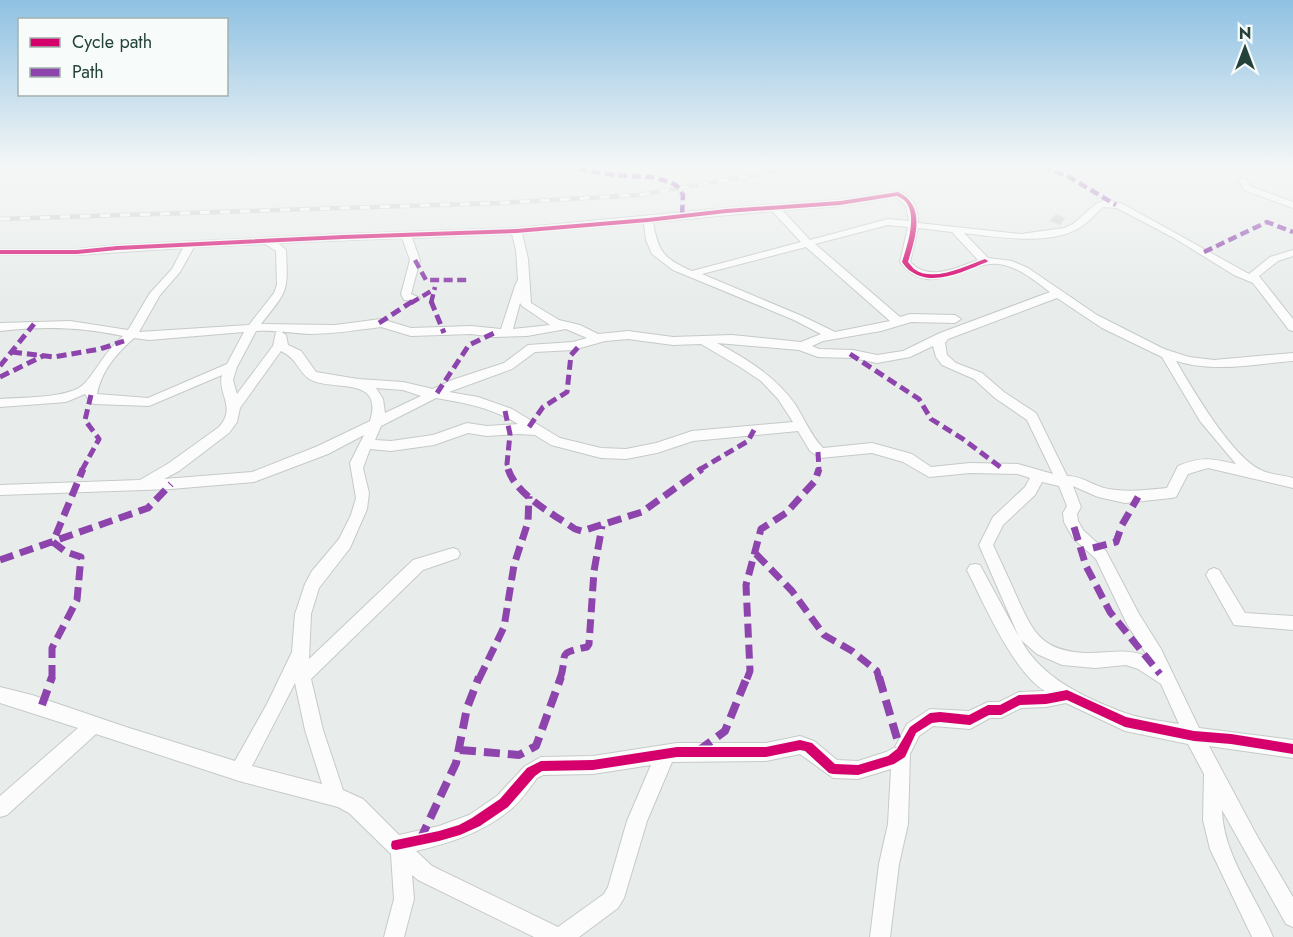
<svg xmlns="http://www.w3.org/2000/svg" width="1293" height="937" viewBox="0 0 1293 937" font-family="Jost,sans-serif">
	<rect width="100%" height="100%" fill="#e8edeb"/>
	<!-- building -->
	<path fill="#cfd4d2" d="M1056,214l9,4 -5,7 -10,-4z"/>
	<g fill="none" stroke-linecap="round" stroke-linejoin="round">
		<defs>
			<path id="minor" d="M1243,178l3,1 4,7 43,16v6l-49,-18 -5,-9z
				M898,191c15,5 20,16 20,32l103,11 43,-6 9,-4 24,-21 10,-3 16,4 126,70 21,-17 23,-7v6l-15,5 -19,15 34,43v12l-4,-1 -36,-47 -19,-8 -60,-37 -57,-30 -14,-1c-8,7 -15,16 -24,21 -28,18 -84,9 -115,5l24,25 24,3 16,7 69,47 67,34 25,8 25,3 79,-7v8c-40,3 -77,12 -117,0 17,29 56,96 85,109 9,5 22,5 32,8v10l-85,-20 -20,6 -12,23 -5,1 -46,5 -27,-6 -25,-11 8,21 -4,7 1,7 5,9 23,21 33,63 22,35 38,79 94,12v18l-84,-12 48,90 36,61v30l-7,-3 -64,-114c1,45 34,86 51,127h-21l-42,-88 -7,-29 1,-46 -16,-30 -63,-13 -59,-28 -20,4 -25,1 -20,10h-11l-20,11 -37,-3 -14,10 -9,18 -2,70 -9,40 -9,73h-20l9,-73 9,-40 3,-55 -33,10 -25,-1 -33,-24 -34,7 -94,1 -25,59 -23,77 -6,10 -39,29h-45l-116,-57 -6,-5 2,24 -10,38h-20l10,-38 -3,-45 -42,-41 -11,-6 -99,-26 -143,-47 -89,81 -7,2v-21l78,-68 -78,-25v-16l32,8 94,32 109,34 32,-57 25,-52 3,-38 10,-30 7,-13 27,-32 12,-24 5,-17 -6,-35 14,-28 -36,19 -74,28 -83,7 -171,6v-10l140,-5 29,-17 50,-36c18,-20 -2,-33 3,-52l-73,31 -54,-2 -4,-1 -6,-9 -19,8 -66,5v-8c21,-2 71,0 85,-16 14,-16 20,-32 38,-47 -41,-9 -82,-10 -123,-5v-8l70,-2 58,9 22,-37 22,-24 11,-21 -106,7h-77v-6h77l40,-4 226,-11 173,-6 210,-20 114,-8zM896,197l10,9 3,15 -21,-2 -78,21 -28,-30 58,-4zM772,211l29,31 -109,29c-28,-12 -34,-19 -39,-49zM644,223l2,17 6,14 21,16 121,50 27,14 -20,8 -69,-7 -59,2 -45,-6 -30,3 -18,-9 -21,-5 -28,-17 -3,-44 -6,-26zM888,225l20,2 -8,35c30,39 63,-1 98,2 20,2 37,17 52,28l-110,41 -37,18 -26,4 -24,-5 -34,-1 -7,-3 11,-5 58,-10 30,-9 44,1 6,-4 -6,-4 -45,-1 -10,3 -85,-73zM918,228l34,4 26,28c-22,8 -49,22 -68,2zM512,234l4,16 2,30 -2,3 -15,46 -30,-3 -60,2 -30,-9 -46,6 -74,-1c27,-34 27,-31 25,-74l-8,-7 124,-5 8,22 -9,34 3,6 11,1 5,-3 -9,-4 9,-34 -8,-22zM265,244l11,7 1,34 -3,8 -25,32 -110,7 21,-37 20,-23 14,-25zM806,247l84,74 -55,11 -33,-16 -100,-42zM1057,298l45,30 60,29 38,64 36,43c-25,-5 -34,-8 -58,2l-11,22c-22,2 -42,5 -63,0 -14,-4 -22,-12 -37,-12l-31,-63 -32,-21 -22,-19 -26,-10 -9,-8 -2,-12 3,-4zM520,303l2,3 28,19 -37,4zM381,327l30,9 60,-2 23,3 33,-1 39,-7 21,9 -14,4 -45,3 -24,18 -52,17 -19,9 -30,-7 -45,-3 -42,-7 -15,-21 -13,-6 -2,-10 -6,-4 -4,1 -3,14 -36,48 -4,-14 4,-13 19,-36c19,-1 34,2 53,3 24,0 48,-4 72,-7zM244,332l-17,32 -79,34 -51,-4c5,-24 19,-40 37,-56l15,2zM628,339l45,6 28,-1 39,23 21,14 17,18 15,23 -101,9 -36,12 -30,6 -25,-1 -41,-10 -48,-29 -34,-12 -29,-5 63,-23 23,-17 38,-2 32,-9zM717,343l82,7 19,7 35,1 24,5 33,-6 23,-11 3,11 6,8 32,14 21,19 32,22 26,54 -35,-10 -48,-1 -39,4 -19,-13 -40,-11 -49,5c-12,-12 -19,-30 -28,-44 -20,-28 -48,-45 -78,-61zM281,351c17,9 15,17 27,27 19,15 77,-5 62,43l-52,25 -66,26 -88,7 15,-8 50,-38 8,-11 3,-14zM376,388l27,2 18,6 -36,17 -2,-14zM436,398c30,5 56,10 82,26l-31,2 -20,-3 -34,12 -42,6 -16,-1 6,-14zM798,431l12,20 10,7 52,-5 31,9 26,15 41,-4 48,1 12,4 -5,9 -32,30 -14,28 40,92 -39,-72 -5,-1 -5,1 -3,5c17,34 47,103 78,121l-26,1 -20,10h-11l-19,9 -39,-2 -23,15 -12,23 -9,5 -28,9 -21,-1 -23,-19 -14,-5 -34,7h-89l-84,13 -52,1 -16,9 -28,30 -28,19 -30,11 -40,9 -36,-36 -20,-9 -20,-60 -12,-51 112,-109 35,-12 2,-4 -2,-4 -5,-2 -40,12 -104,99 2,-45 8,-26 31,-40 17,-39 2,-16 -6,-25 7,-19 21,2 43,-6 34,-12 19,3 32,-2 16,1 16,10 50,13 25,1 31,-6 36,-12zM1042,482l17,4 8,20 -4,7 1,9 9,16 23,21 31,65 21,33c-23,-10 -40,-3 -64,-4 -44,-3 -51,-21 -68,-58 -7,-16 -15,-33 -23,-50l10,-20 32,-30zM1021,640l16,14 25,11 33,3 31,-3 12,4 23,15 18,40c-17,-3 -38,-5 -54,-11 -40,-15 -84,-35 -104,-73zM295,683l10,47 17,54 -70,-18zM651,765l-24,56 -19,66 -4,7 -46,33 -126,-61 -16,-15c34,-8 66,-18 94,-41 10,-8 19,-21 27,-32l6,-3 50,-1z
				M1214,568l5,2 26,43 48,3v14l-59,-5 -28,-50 3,-5z"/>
		</defs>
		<!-- minor casing -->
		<use href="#minor" stroke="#c5cac8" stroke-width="2"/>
		<!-- minor -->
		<use href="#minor" fill="#fcfcfc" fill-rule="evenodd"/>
		<defs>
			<path id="rail" d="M0,219l500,-16 139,-8 163,-28"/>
		</defs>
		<!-- rail casing -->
		<use href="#rail" stroke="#c9cdcc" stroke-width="4.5"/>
		<!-- rail -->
		<use href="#rail" stroke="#f7fbf9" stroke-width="3" stroke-dasharray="10" stroke-linecap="butt"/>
		<!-- quiet-far3 -->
		<path stroke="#8e44ad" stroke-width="4.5" stroke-dasharray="9 4.5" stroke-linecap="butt" d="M565,167l51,8 36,2 18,5 7,4 6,9 -1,21
			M1042,167l24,8 50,30
			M1204,252l63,-30 26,10
			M415,260l11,20h41
			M411,303l22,-13
			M431,303l4,-16"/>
		<!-- quiet-far2 -->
		<path stroke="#8e44ad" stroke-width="5" stroke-dasharray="10 5" stroke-linecap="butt" d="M431,301l13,32
			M379,323l34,-22
			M12,352l42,5 46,-8 24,-8
			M850,354l69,45 12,20 32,20 40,30
			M0,366l34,-42
			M0,377l43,-21
			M437,393l32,-48 25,-12
			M505,411l5,23 -3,30 2,6
			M529,427l14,-20 24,-15 4,-37 10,-11
			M818,452l1,18
			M82,470l17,-31 -14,-19 6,-25
			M699,470l49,-29 6,-11"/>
		<!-- quiet-far1 -->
		<path stroke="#8e44ad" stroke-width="7" stroke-dasharray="14 7" stroke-linecap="butt" d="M508,469c9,27 44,44 67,60l7,2 60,-19 60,-43
			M1074,527l12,39 24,46 50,62
			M1093,548l23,-6 6,-17 16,-28
			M756,554l36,37 32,44 28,16 25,20 2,8
			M0,560l148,-52 23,-24
			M52,679v-31l25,-48 4,-43 -15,-5 -13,-10 30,-73
			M479,679l25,-52 10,-62 14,-43 1,-26
			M560,679c9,-26 -6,-25 27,-32l2,-3 5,-73 8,-45
			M747,679l3,-8 -4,-86 15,-56 25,-16 29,-32 4,-12"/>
		<!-- quiet -->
		<path stroke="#8e44ad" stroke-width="8" stroke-dasharray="16 8" stroke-linecap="butt" d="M879,677l22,75
			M42,705l10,-28
			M460,750l59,5 17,-9 25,-69
			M698,751l27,-20 22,-54
			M420,840l36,-77 11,-55 12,-31"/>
		<defs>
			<path id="cycleway" d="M898,192c29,14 17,46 10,70 2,2 4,5 6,7 19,14 52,-3 71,-10l3,2 -1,1c-21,8 -53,25 -75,10 -4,-2 -7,-6 -10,-10 5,-16 16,-47 3,-61 -2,-2 -6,-4 -8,-5l-57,9 -114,8 -78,9 -132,11 -173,6 -226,11 -40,4h-77v-4h77l40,-4 226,-11 173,-6 132,-11 78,-9 114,-8z
				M1067,690l59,27 68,14 37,3 62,10v10l-62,-10 -37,-3 -69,-14 -58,-27 -21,4 -26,1 -19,10h-12l-19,10 -30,-3 -8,1 -16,10 -11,24 -11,7 -36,11 -25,-1 -4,-1 -24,-22 -5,-1 -34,7h-89l-84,13 -51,1 -7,5 -27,31 -28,19 -20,9 -21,6 -43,9 -4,-1 -1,-4 1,-4 4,-1 43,-9 20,-6 13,-7 28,-19 27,-31 14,-7 52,-1 84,-13h89l34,-7 12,3 23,21 23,1 30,-9 9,-7 13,-22 20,-14 10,-1 29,3 19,-10h12l19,-10 27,-1z"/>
		</defs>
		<!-- cycleway casing -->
		<use href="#cycleway" stroke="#f7fbf9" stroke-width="3"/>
		<!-- cycleway -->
		<use href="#cycleway" fill="#d6006c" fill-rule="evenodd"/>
	</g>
	<!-- sky -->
	<linearGradient id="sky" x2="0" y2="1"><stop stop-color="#8fc1e3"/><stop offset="0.56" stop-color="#f5f7f6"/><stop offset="1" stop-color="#f5f7f6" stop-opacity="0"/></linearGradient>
	<rect width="1293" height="298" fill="url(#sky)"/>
	<!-- legend -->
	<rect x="18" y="18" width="210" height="78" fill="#f7fbf9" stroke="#a3b1ad" stroke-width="1.5"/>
	<rect x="30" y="38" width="30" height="9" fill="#d6006c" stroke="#a3b1ad" stroke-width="1.5"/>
	<text x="72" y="48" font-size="18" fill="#24423a">Cycle path</text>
	<rect x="30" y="68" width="30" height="9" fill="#8e44ad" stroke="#a3b1ad" stroke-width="1.5"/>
	<text x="72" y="78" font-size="18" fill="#24423a">Path</text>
	<!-- north arrow -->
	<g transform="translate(1245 48)" stroke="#f7fbf9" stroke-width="4.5" paint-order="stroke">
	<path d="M0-4.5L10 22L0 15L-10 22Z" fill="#24423a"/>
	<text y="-9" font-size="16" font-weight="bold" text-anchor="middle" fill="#24423a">N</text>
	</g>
</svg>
